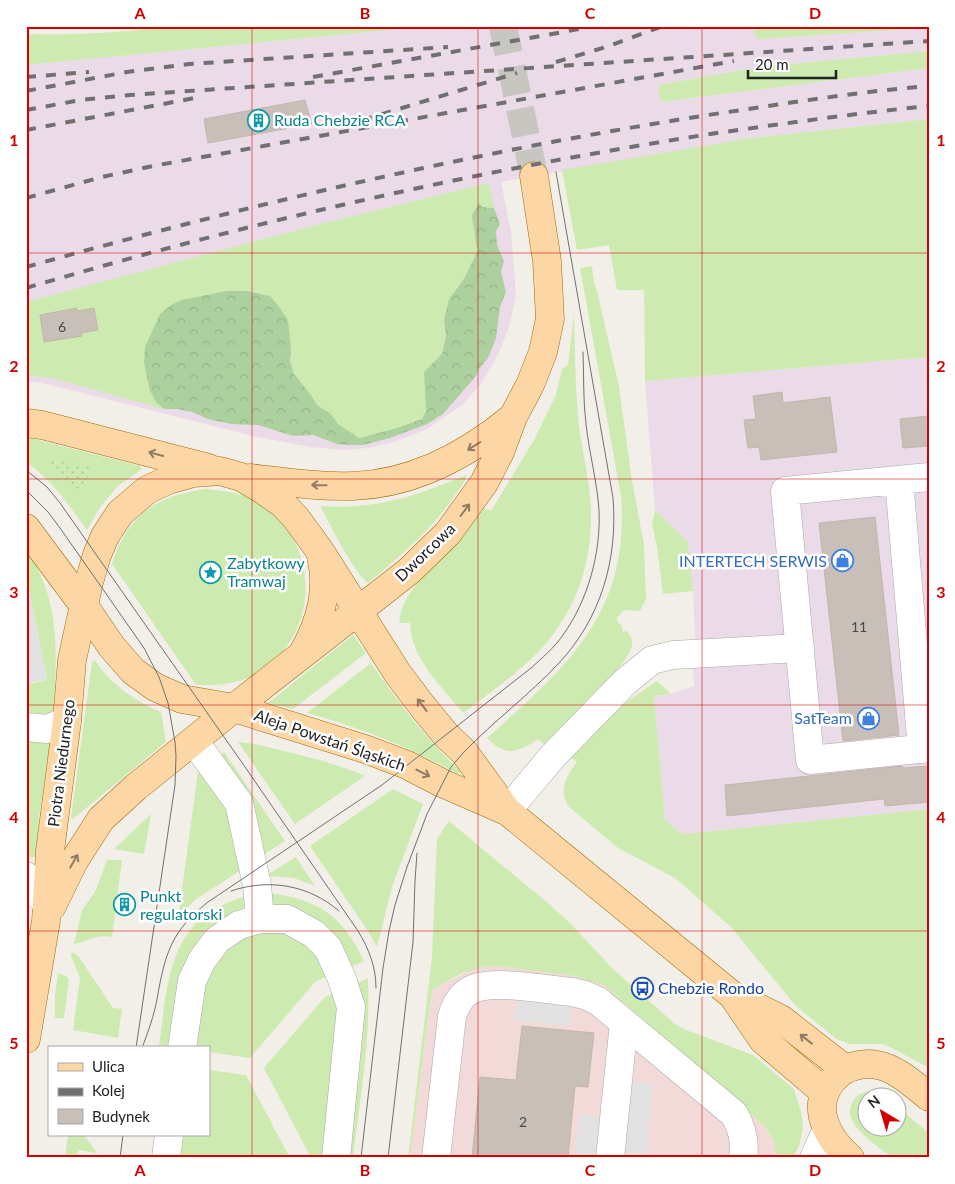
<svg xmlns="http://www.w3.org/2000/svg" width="955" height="1184" viewBox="0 0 955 1184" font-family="Lato,sans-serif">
	<defs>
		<pattern id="forest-crowns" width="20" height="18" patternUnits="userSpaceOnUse" patternTransform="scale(1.25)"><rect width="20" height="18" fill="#add19e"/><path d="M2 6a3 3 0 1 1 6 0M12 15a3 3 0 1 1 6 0" fill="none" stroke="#95b388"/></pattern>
		<pattern id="garden-dots" width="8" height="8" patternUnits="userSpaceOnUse" patternTransform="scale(1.25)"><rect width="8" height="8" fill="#cdebb0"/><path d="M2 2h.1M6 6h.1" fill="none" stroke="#b0c997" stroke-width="1.8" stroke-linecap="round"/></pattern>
	</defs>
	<rect width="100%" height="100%" fill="#f2efe9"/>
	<!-- commercial -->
	<path fill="#f2dad9" d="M496,966l79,10 29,9 161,142 8,13 4,18h-367l22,-168 40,-21 11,-2z"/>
	<!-- industrial -->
	<path fill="#ebdbe8" d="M431,26h321l5,13 172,-11v23l-130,12 -57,7 -84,15 4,17 267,-34v51l-178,19 -250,44 10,50 5,63 -7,32 -10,26 -18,31 -19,21 -35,24 -30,12 -28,7 -26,2 -33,-3 -53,-10 -214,-54 -17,-2v-316z
		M929,357v452l-246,25 -18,-13 -11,-125 14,-1 26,-9 -1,-18 3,-15 -3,-62 -5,-49 -33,-32 -10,-129z"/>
	<!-- grass -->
	<path fill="#cdebb0" d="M170,26h262l-406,39v-31c49,1 96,-1 144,-8z
		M752,26h177v2l-172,11z
		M929,51v17l-268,34 -3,-17 84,-15 57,-7z
		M929,119v238l-284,24 -1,-91h-27l-8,-45 -32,5 -15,-80 189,-32z
		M489,183l5,25 -12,-1 -6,36 3,6 -15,30 -8,9 -12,32 2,16 -4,18 -18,18 2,39 -4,8 -25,9 -38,10 -21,-14 -7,-10 -14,-9 -6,-10 -17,-21 -4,-13 1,-12 -34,-57c-26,-4 -49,4 -75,8l-38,62c6,20 3,32 20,47l-109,-30 -29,-4v-73l298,-79z
		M592,266l2,16 4,13 21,92 13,94 12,64 2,54 -6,12 -16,-1 -8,9 5,6 2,7 4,-1c3,4 6,8 5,14 -1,17 -70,85 -86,101l-8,-7c-20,14 -33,18 -51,-1 80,-71 143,-125 134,-242l-41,-228z
		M574,314c1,34 1,68 4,102 2,24 8,47 11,71 7,54 -4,107 -38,150 -21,28 -60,55 -88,76 -21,-26 -52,-54 -53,-90h-11c3,-36 40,-58 62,-84 8,-10 16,-21 23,-31l7,3 43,-71 22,-45 6,-26 6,-4z
		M26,437l114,29 2,3 -25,18 -16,19 -14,24c-19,-26 -34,-49 -61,-68z
		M466,475c-1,7 -6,14 -11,20 -23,35 -55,61 -87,88 -13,-9 -39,-59 -47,-76v-1c57,4 94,-10 145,-31z
		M207,489c23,2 45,6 63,22 55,46 45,137 -22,167 -17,7 -34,7 -52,7l-84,-121c15,-49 45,-69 95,-75z
		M655,510l33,32 5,49 -30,3 -6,-47 -5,-23z
		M26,550c36,49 31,109 27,167l-22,-1c-6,-8 -8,-24 -2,-32l18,-4 -21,-106z
		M353,635l13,18 -73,56 -25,-6z
		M95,660c15,24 40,41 66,52l5,30 -93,77 -2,-1 21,-156z
		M371,663c27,39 55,76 89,108v2h-4c-50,-27 -94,-45 -149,-60z
		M657,681l14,13 -17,2 11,125 18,13 246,-25v259l-39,-21 -8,-3h-32l-14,-5 -41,-34 -64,-78 -56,-49 -57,-30 -49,-41c-11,-17 -3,-30 8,-45l-8,-6 47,-46 13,-10z
		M26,738l25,4 -12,75 -2,34 -1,5 -4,2 -4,-2 -2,-15z
		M238,742c14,1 28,4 42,8 28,7 58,14 85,26l-70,48z
		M224,752l61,89 -25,16 -43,-99z
		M204,768l27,37 12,64 -47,30 -18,19 20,-146z
		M393,789l30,15 -31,83 -15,60 -11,-19 -56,-82z
		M151,814l-7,40 -30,-5z
		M449,821l100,83 19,17 45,48 62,55 11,6 67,25 41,34 8,26 1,13 -4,18 -6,12h-16l-4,-18 -8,-13 -161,-142 -29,-9 -78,-10 -14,1 -21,6 -30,17 -22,168h-2l24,-201 5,-118z
		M296,857l19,29 -21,-8 -29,-2z
		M107,860h15l-10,77c-16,-3 -23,4 -38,7l8,-34 13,-18z
		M268,893c50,6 74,22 96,68l-13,6 -73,-60 -6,-5z
		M249,895c-2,10 -6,14 -15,20l-60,132 -15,-2c7,-44 7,-102 48,-131 13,-9 27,-14 42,-19z
		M256,931l29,1 33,21 12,22 -14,6 -66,77 -41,-6v-4h-18l12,-63 22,-38z
		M71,953h3l5,4 34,51 9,1 -4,29 -45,-8 7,-52 -9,-22z
		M58,973l8,3 3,4 -5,38h-9v-23z
		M368,978c3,60 -8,121 -15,180h-9l12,-174z
		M336,992l3,12 -13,154h-15l-47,-90 61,-71z
		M209,1070l37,5 44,83h-114l3,-23h30z
		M871,1091l6,1 8,4h-17v30h30v-19l31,26v25h-36c-15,-12 -52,-33 -41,-55 4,-8 10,-11 19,-12z
		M65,1135h19l13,18 -19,-3 -1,8h-12l3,-22z"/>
	<!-- forest -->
	<path fill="url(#forest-crowns)" d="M479,203l3,4 12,1 6,16 -4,7 1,14 7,16 -3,11 5,20 -6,15 -4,31 -3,8 -5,12 -9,11 -3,7 -33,38 -16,10 -37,14 -27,7h-16l-10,-1 -24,-9 -20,1 -35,-11 -27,-1 -23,-5 -16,-7 -15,-3h-13l-8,-7 -6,-11 -6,-28 1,-16 15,-33 11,-9 11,-5 44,-9h21l23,5 10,12 8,12 3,29 -1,12 4,13 17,21 6,10 14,9 7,10 21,14 38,-10 25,-9 4,-8 -2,-39 18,-18 4,-18 -2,-16 5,-21 15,-20 14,-29 -2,-7 -4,-28z"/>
	<!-- garden -->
	<path fill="url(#garden-dots)" d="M46,459l44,7v8l-12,20 -3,-1z"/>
	<!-- parking -->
	<path fill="#e2e2e2" d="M26,574l21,106 -14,2 -7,6z
		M517,998l54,6 -2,22 -55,-6z
		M618,1081l35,3 -7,74h-71l4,-43 35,3z"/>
	<!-- building -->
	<path fill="#c7bfb8" stroke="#c4b6ab" d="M305,100l7,24 -104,19 -4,-24z
		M77,308v3l17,-3 4,22 -17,3 1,3 -38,6 -4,-27z
		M782,392l1,11 47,-6 7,55 -76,8 -2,-13 -11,1 -4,-28 12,-1 -3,-23z
		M929,416v30l-26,2 -3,-29z
		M875,517l24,218 -56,6 -24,-218z
		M902,766l1,2 26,-2v36l-44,4 -1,-7 -157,17 -2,-31z
		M522,1026l72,7 -6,54 -13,-1 -7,72h-96l8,-81 36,3z"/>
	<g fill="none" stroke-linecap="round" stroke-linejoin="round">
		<!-- major-tunnel -->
		<path stroke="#c8c6c1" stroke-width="28" stroke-dasharray="28 14" stroke-linecap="butt" d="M503,26l31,150"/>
		<defs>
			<path id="minor" d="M929,477l-144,14 25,269 119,-12
				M899,480l23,269
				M26,727l21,2 20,-8
				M194,741l45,62 18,82 3,34
				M507,811l45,-54 73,-75 27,-22 21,-5 127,-7
				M26,876l5,10 15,17
				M182,1048l10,-67 10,-21 15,-20 22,-15 21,-6h27l27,15 14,14 14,31 9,28 -15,151
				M166,1158l3,-23
				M436,1158l16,-142c3,-9 7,-19 17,-25 20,-13 78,-1 103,1l13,3 13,6 136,113c8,14 12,27 9,44
				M610,1158l14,-135
				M814,1158l13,-29"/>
			<path id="major" d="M26,423l16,2 167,43
				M250,478c34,4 68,9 103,8 60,-2 114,-31 160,-69
				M26,528l58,78 28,41 21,24 22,16 27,12 52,9 131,41 42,16 35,18 64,28
				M304,651c17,-31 25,-61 17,-95
				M52,906l22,-45 27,-42 35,-32 98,-79 175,-137 39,-38 36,-50 16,-31 13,-35 17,-32 13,-33 7,-33 -3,-58 -13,-85
				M733,996l30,44 61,52
				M26,1039l20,-118 4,-70 17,-130 5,-61 17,-78 8,-27 8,-19 15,-23 27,-23 21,-10 25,-7 27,-2 21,6 22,13 20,14 13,14 24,33 78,123 25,33 23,28 18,17 43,59 225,184 49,24 64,50
				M850,1158c-27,-24 -42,-58 -10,-85 9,-7 25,-11 37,-8 19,3 37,20 52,32"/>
		</defs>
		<!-- minor casing -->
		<use href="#minor" stroke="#a9a9a9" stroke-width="29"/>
		<!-- major casing -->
		<use href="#major" stroke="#a06b00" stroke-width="29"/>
		<!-- minor -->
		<use href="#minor" stroke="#fff" stroke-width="28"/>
		<!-- major -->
		<use href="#major" stroke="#fcd6a4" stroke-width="28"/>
		<!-- tram -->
		<path stroke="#707070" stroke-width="1" d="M26,470l21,17 13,16 183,261 115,167c11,18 18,36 18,57
			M26,490l22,22 12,16 84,120 15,29 9,26 7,39 1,14 -1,29 -39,263
			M231,891c38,-13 78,-6 108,20
			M142,1048c6,-16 12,-32 15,-49 8,-45 14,-68 51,-97l174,-117 149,-117c11,-10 23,-20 32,-33 25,-35 38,-82 36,-125 -2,-29 -10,-58 -13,-86 -3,-24 -2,-48 -3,-72
			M120,1158l3,-23
			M361,1158l22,-190 6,-37 6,-26 12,-38 20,-53 24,-47 13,-15c30,-31 65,-57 95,-89 42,-45 59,-104 54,-165l-57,-326
			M388,1158l25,-216 2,-61 2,-28"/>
		<!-- rail -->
		<path stroke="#707070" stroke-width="4" stroke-dasharray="10 10" stroke-linecap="butt" d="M556,62l50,-15 57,-21
			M26,77l63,-5
			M313,77l283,-51
			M26,91l101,-19 62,-8 259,-17
			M26,110l55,-10 49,-5 799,-54
			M343,126l174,-53
			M26,130l174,-33
			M26,198l76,-21 51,-11 581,-105
			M26,267c225,-63 452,-116 682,-152 74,-11 147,-23 221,-29
			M26,288c227,-67 457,-119 691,-155 71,-10 141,-20 212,-27"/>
	</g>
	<!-- one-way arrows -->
	<defs><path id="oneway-shaft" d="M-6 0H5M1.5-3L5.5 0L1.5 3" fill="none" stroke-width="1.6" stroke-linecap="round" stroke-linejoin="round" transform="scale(1.25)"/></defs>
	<g stroke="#8f7c63">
		<use href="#oneway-shaft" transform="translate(474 446) rotate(148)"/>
		<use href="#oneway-shaft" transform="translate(156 454) rotate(-165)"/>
		<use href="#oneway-shaft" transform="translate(319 485) rotate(-179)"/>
		<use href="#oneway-shaft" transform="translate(465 510) rotate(-53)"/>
		<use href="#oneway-shaft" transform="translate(422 705) rotate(-128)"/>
		<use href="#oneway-shaft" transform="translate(423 773) rotate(27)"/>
		<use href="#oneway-shaft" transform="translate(74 861) rotate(-60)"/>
		<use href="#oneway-shaft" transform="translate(806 1039) rotate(-142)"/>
	</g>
	<!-- grid -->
	<path fill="none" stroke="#d40000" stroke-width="1" stroke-opacity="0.55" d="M252,26v1132M478,26v1132M702,26v1132M26,253h903M26,479h903M26,705h903M26,931h903"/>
	<!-- icons -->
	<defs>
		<symbol id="building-ring" viewBox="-11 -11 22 22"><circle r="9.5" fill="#fff" stroke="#0f9aa8" stroke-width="1.5"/><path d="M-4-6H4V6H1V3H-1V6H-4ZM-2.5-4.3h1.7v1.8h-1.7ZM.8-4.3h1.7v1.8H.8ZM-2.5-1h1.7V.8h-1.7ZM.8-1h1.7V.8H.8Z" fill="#0f9aa8"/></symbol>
		<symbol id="shop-ring" viewBox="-11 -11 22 22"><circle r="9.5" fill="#fff" stroke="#3f7fe0" stroke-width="1.5"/><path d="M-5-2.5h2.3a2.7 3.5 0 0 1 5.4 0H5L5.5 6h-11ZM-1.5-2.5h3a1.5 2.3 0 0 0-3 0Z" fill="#3f7fe0"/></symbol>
		<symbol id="sight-ring" viewBox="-11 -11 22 22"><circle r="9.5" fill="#fff" stroke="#0f9aa8" stroke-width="1.5"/><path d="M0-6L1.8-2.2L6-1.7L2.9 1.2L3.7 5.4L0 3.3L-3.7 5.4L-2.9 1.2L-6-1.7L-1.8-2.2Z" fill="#0f9aa8"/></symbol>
		<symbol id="bus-ring" viewBox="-11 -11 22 22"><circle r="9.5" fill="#fff" stroke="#1a4fb4" stroke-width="1.5"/><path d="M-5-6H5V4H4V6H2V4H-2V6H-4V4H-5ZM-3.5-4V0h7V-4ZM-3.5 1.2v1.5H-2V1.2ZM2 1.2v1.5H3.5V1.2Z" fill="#1a4fb4"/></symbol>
	</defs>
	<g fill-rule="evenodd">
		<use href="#building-ring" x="246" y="108" width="25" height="25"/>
		<use href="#shop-ring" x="830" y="548" width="25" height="25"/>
		<use href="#sight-ring" x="198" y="560" width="25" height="25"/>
		<use href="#shop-ring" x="856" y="706" width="25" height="25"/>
		<use href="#building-ring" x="112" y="892" width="25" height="25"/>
		<use href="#bus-ring" x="630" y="976" width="25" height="25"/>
	</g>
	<g text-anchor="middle" stroke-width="5" stroke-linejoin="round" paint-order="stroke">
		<!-- number labels -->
		<g font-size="14" fill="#4b4948">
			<text x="62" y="332">6</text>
			<text x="859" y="632">11</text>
			<text x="523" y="1127">2</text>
		</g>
		<!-- culture labels -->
		<g font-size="16" fill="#0d838f" stroke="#fff" text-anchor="start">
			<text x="274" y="126">Ruda Chebzie RCA</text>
			<text x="227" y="569">Zabytkowy<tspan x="227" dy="18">Tramwaj</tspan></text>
			<text x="140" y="902">Punkt<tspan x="140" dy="18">regulatorski</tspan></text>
		</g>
		<!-- street labels -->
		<g font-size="16" fill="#222" stroke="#fff">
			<text transform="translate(425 552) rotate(-44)" y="6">Dworcowa</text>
			<text transform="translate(330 740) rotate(19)" y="6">Aleja Powstań Śląskich</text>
			<text transform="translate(61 763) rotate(-83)" y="6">Piotra Niedurnego</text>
		</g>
		<!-- shop labels -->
		<g font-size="16" fill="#366cbe" stroke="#fff" text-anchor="end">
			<text x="827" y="567">INTERTECH SERWIS</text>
			<text x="852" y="724">SatTeam</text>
		</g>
		<!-- transit labels -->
		<g font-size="16" fill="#164399" stroke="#fff" text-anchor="start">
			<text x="658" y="994">Chebzie Rondo</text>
		</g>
	</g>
	<!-- border -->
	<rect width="955" height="1184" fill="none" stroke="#ffffff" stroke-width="55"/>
	<!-- legend -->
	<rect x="48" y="1046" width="162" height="90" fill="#ffffff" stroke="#a7a7a7"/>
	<rect x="58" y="1063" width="25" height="8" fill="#fcd6a4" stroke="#a7a7a7"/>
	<text x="92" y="1072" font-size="15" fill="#222222">Ulica</text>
	<rect x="58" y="1088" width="25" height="8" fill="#707070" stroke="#a7a7a7"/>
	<text x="92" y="1096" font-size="15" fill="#222222">Kolej</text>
	<rect x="58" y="1109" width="25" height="15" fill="#c7bfb8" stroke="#a7a7a7"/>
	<text x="92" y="1122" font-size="15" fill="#222222">Budynek</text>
	<!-- north arrow -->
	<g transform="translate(882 1112) rotate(322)"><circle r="24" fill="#ffffff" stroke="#a7a7a7"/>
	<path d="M0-4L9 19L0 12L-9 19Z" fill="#d40000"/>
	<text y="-8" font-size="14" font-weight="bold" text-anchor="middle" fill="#222222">N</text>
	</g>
	<!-- scale -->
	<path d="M748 70v8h88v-8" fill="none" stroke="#222222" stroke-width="2.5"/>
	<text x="755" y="70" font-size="15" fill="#222222" stroke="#ffffff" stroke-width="4" paint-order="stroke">20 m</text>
	<rect x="28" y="28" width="900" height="1128" fill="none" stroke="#d40000" stroke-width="2"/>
	<g font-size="16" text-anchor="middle" font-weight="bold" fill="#d40000">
		<text x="140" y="19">A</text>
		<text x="365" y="19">B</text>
		<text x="590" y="19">C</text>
		<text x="815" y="19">D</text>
		<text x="14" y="146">1</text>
		<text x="941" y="146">1</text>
		<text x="14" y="372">2</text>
		<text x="941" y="372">2</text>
		<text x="14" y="598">3</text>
		<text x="941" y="598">3</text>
		<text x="14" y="823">4</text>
		<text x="941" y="823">4</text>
		<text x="14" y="1049">5</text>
		<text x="941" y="1049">5</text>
		<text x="140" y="1176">A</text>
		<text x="365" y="1176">B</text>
		<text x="590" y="1176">C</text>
		<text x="815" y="1176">D</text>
	</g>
</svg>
